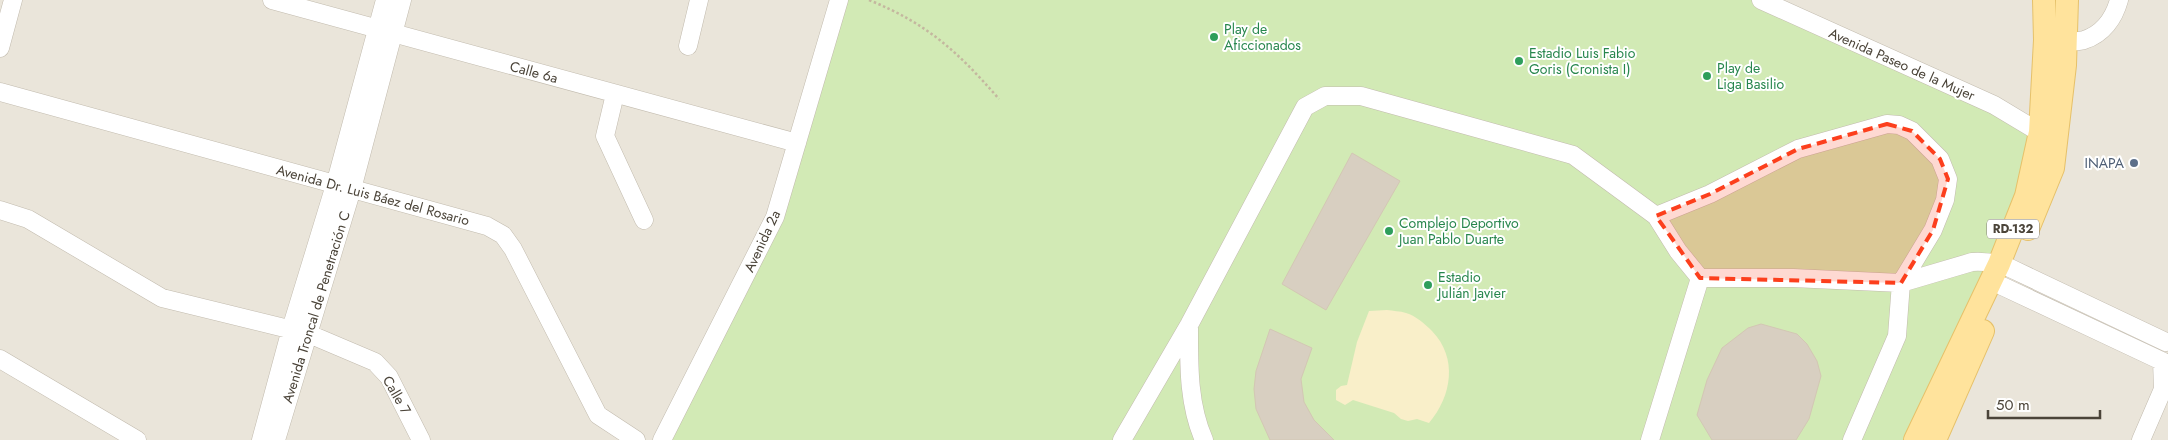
<svg xmlns="http://www.w3.org/2000/svg" width="2168" height="440" viewBox="0 0 2168 440" font-family="Jost,sans-serif">
	<rect width="100%" height="100%" fill="#f6f3ec"/>
	<!-- residential -->
	<path fill="#eae5da" d="M0,0h2168v440h-2168z"/>
	<!-- green -->
	<path fill="#d2eab5" d="M845,0h916l279,124 -34,121 -92,195h-1252l113,-223z"/>
	<!-- sand -->
	<path fill="#f9efc9" d="M1387,310c6,1 13,1 19,3 10,3 19,11 26,18 26,27 20,65 -3,92l-12,-4 -9,2 -7,-2 -7,-6 -41,-13 -8,5 -9,-5v-10l5,-4 6,-1 10,-43 12,-31z"/>
	<!-- building -->
	<path fill="#d8cfc1" stroke="#d3c7b4" d="M1352,153l48,28 -74,129 -44,-26z
		M1761,324l36,10 10,10 10,17 4,15 -12,43 -13,21h-84l-15,-25 10,-35 15,-32 26,-20z
		M1270,329l42,19 -11,31 3,23 10,18 20,20h-64l-14,-31 -2,-20 2,-18z"/>
	<g fill="none" stroke-linecap="round" stroke-linejoin="round">
		<defs>
			<path id="minor" d="M272,0l525,143
				M1761,0l233,105 55,33
				M2053,40c9,0 23,3 31,0 19,-6 30,-22 35,-40
				M688,46l11,-46
				M0,48l13,-48
				M0,92l487,134 16,9 10,14 85,166 38,25
				M615,94l-10,42 39,84
				M0,210l28,9 134,79 147,36 66,28 14,15 32,63
				M1656,216l54,-22 88,-45 89,-25 12,1 13,6 28,28 8,20 -3,21 -12,30 -32,53 -4,53 -45,104
				M1700,278h93l108,5 71,-21c14,-1 25,1 38,6l156,74
				M2002,286l166,78
				M1189,326c0,38 -1,78 15,114
				M0,359l137,81
				M261,440l30,-111 44,-144 50,-185
				M276,440l76,-251 50,-189
				M662,440l113,-223 64,-217
				M1122,440l67,-115 116,-218 20,-11h36l212,59 83,61 22,35 22,27
				M1650,440l50,-162
				M2141,440l22,-51 -1,-28"/>
			<path id="major" d="M2028,229l25,-61 12,-103 2,-65
				M1915,440l84,-176 27,-68 14,-64 5,-92 -1,-40
				M1935,440l48,-109"/>
		</defs>
		<!-- minor casing -->
		<use href="#minor" stroke="#c2bbae" stroke-width="19"/>
		<!-- major casing -->
		<use href="#major" stroke="#e6c16a" stroke-width="24"/>
		<!-- path -->
		<path stroke="#c4b79f" stroke-width="2.5" stroke-dasharray="2.5 2.5" stroke-linecap="butt" d="M869,0c59,24 89,52 130,99"/>
		<!-- minor -->
		<use href="#minor" stroke="#fff" stroke-width="18"/>
		<!-- major -->
		<use href="#major" stroke="#ffe39c" stroke-width="22"/>
	</g>
	<!-- marked area -->
	<path fill="#fc3f1d" fill-opacity="0.2" stroke="#fc3f1d" stroke-width="4" stroke-dasharray="10 6" stroke-linejoin="round" d="M1887,124l25,7 28,28 8,20 -15,51 -32,53 -201,-5 -44,-62 54,-22 88,-45z"/>
	<!-- markers -->
	<g fill="#2e9e5b" stroke="#fff" stroke-width="2">
		<circle cx="1214" cy="37" r="5"/>
		<circle cx="1519" cy="61" r="5"/>
		<circle cx="1707" cy="76" r="5"/>
		<circle cx="1389" cy="231" r="5"/>
		<circle cx="1428" cy="285" r="5"/>
	</g>
	<circle fill="#5c6f8a" stroke="#fff" stroke-width="2" cx="2134" cy="163" r="5"/>
	<g text-anchor="middle" stroke-width="4" stroke-linejoin="round" paint-order="stroke">
		<!-- shield labels -->
		<rect fill="#fff" stroke="#817c74" stroke-width="1" x="1987" y="219.5" width="52" height="19" rx="4"/>
		<g font-size="12" font-weight="bold" fill="#4b4439">
			<text x="2013" y="233">RD-132</text>
		</g>
		<!-- leisure labels -->
		<g font-size="14" fill="#27864d" stroke="#fff" text-anchor="start">
			<text x="1224" y="34">Play de<tspan x="1224" dy="16">Aficcionados</tspan></text>
			<text x="1529" y="58">Estadio Luis Fabio<tspan x="1529" dy="16">Goris (Cronista I)</tspan></text>
			<text x="1717" y="73">Play de<tspan x="1717" dy="16">Liga Basilio</tspan></text>
			<text x="1399" y="228">Complejo Deportivo<tspan x="1399" dy="16">Juan Pablo Duarte</tspan></text>
			<text x="1438" y="282">Estadio<tspan x="1438" dy="16">Julián Javier</tspan></text>
		</g>
		<!-- street labels -->
		<g font-size="14" fill="#4b4439" stroke="#fff">
			<text transform="translate(1902 64) rotate(24)" y="5">Avenida Paseo de la Mujer</text>
			<text transform="translate(534 72) rotate(15)" y="5">Calle 6a</text>
			<text transform="translate(373 195) rotate(15)" y="5">Avenida Dr. Luis Báez del Rosario</text>
			<text transform="translate(762 241) rotate(-65)" y="5">Avenida 2a</text>
			<text transform="translate(316 307) rotate(-73)" y="5">Avenida Troncal de Penetración C</text>
			<text transform="translate(397 395) rotate(60)" y="5">Calle 7</text>
		</g>
		<!-- service labels -->
		<g font-size="14" fill="#4e5e75" stroke="#fff" text-anchor="end">
			<text x="2124" y="168">INAPA</text>
		</g>
	</g>
	<!-- scale -->
	<path d="M1988 410v8h112v-8" fill="none" stroke="#4b4439" stroke-width="2.5"/>
	<text x="1996" y="410" font-size="15" fill="#4b4439" stroke="#ffffff" stroke-width="4" paint-order="stroke">50 m</text>
</svg>
